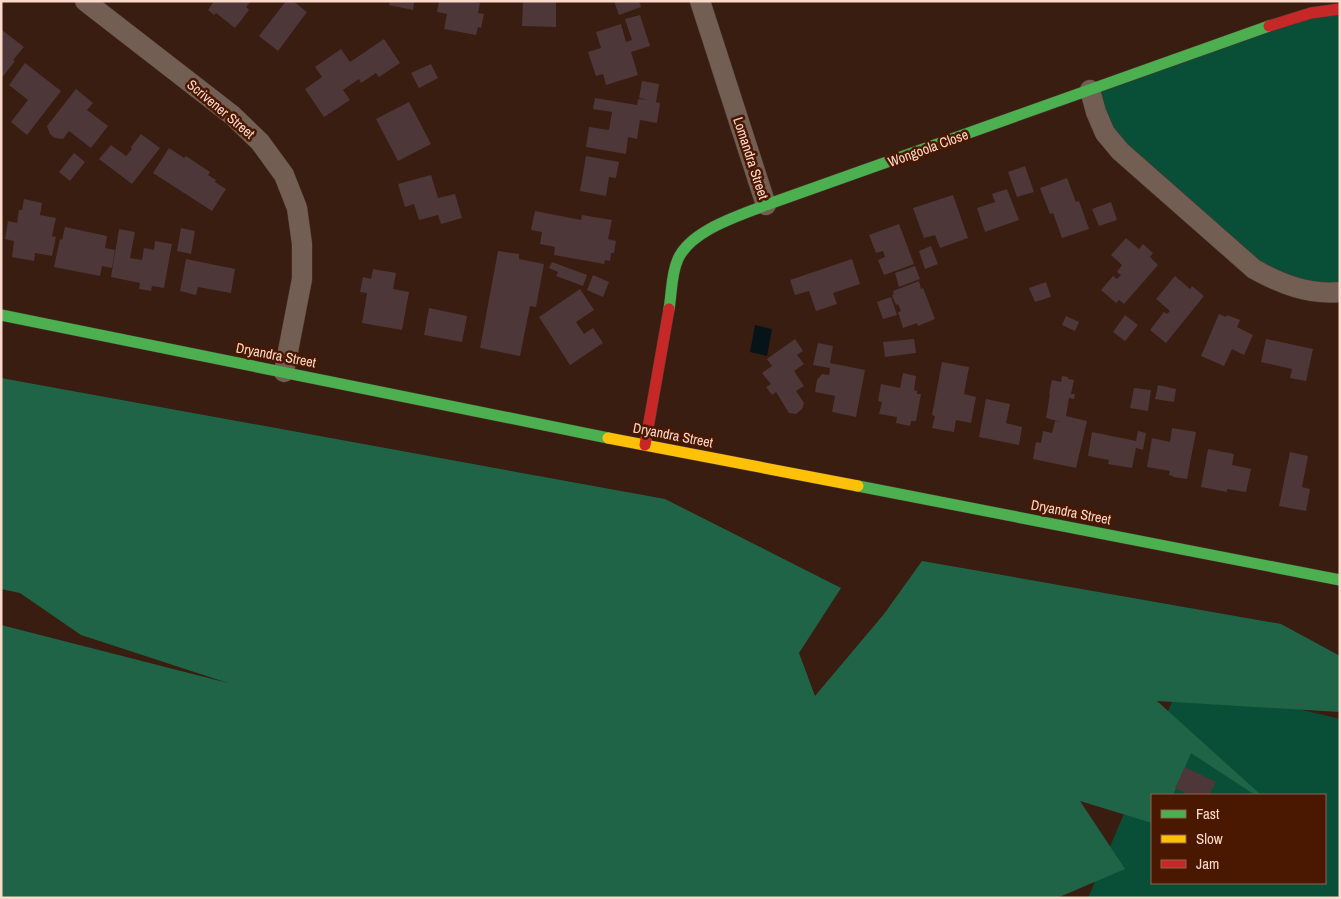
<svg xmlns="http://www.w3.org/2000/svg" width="1341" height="899" viewBox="0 0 1341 899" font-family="'Archivo Narrow',sans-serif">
	<rect width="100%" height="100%" fill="#391d11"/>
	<!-- green -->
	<path fill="#094f37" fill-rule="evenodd" d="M1340,9v283l-63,-11 -157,-130 -30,-61z
		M1181,681l159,38v179h-252zM1152,795h173v88h-173z"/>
	<!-- forest -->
	<path fill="#206448" d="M1,378l664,121 176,89 -42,65 16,43 69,-82 38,-53 359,63 59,32v56l-183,-11 104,94h-6l-64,-42 -18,42h-21v28l-72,-22 45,68 -68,29h-1056v-273l227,58 -147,-48 -61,-42 -19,-4z"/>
	<!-- water -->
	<path fill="#06141a" d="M755,325l17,4 -5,27 -17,-4z"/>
	<!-- building -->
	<path fill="#4e3738" d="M214,1h37l-5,6 3,3 -14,18 -19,-15 -2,2 -6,-5z
		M286,1h7l14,11 -29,39 -19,-15z
		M390,1h24l-1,9 -24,-5z
		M439,1h38v2h3l-2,10 6,1 -3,14 -3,-1 -2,8 -32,-6 3,-15 -10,-2z
		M523,1h33v26l-34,-1z
		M614,1h25l2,6 -22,8z
		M640,15l10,31 -19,6 7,23 -32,10 -3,-11 -7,2 -8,-24 13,-4 -5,-16 25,-8 5,18 6,-2 -7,-21z
		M2,30l22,17 -11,13 2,1 -14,18z
		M384,39l16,24 -21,14 -3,-4 -15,10 -2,-4 -16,11 7,10 -26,17 -19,-28 17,-12 -7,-10 26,-18 9,13z
		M25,63l36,28 -34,44 -16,-13 17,-22 -19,-15z
		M431,64l7,14 -19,10 -8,-15z
		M642,81l17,3 -3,18 4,1 -3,20 -17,-3 -3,19 -9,-2 -2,17 -40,-7 3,-20 20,3 3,-18 -19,-3 2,-11 42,7 1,-6 10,1 -9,-2z
		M76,89l17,14 -6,7 21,16 -17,22 -22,-17 -6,8 -8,-1 -5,-4 -3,-8z
		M409,102l22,42 -33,17 -22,-42z
		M141,134l19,14 -28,36 -33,-25 12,-14 15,11 6,-7 -1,-2z
		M169,148l15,10 2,-2 24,16 -2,3 8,5 -1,2 11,7 -14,22 -59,-38z
		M74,153l11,9 -15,19 -11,-9z
		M586,156l33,6 -3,16 -7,-1 -3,19 -26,-5z
		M1025,166l9,26 -17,5 -9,-25z
		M431,175l7,23 17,-4 7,24 -21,6 -3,-9 -19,5 -5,-16 -9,3 -7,-23z
		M1067,178l9,24 3,-1 10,28 -27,9 -9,-25 -3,1 -10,-26z
		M1007,189l12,31 -34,12 -8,-24 18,-6 -3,-8z
		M953,195l15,43 -28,10 -5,-13 -11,3 -11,-30z
		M24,199l18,4 -2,12 16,3 -4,18 4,1 -4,19 -17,-3 -1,8 -22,-4 2,-16 -9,-2 3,-18 9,2 2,-13h3z
		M1111,202l6,18 -18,6 -7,-17z
		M535,211l46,9 1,-5 30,5 -4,19 8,2 -2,12h-3l-1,8 -5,-1 -1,4 -50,-9 1,-8 -15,-3 2,-12 -11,-2z
		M899,224l15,40 -30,11 -6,-15 7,-3 -2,-6 -7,2 -7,-18z
		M65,227l42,9 -2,12 10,2 -3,18 -10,-2 -2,10 -46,-9 6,-28 2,1z
		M181,228l14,3 -4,23 -14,-3z
		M119,229l16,3 -5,26 12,2 2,-12 10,2 1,-9 17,3 -8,44 -12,-2 -1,5 -12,-2 1,-6 -29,-6z
		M1126,238l13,11 4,-5 10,9 -3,4 8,8 -34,39 -5,-4 -3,3 -15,-13 12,-14 4,3 4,-4 -4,-3 5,-7 -11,-10z
		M931,246l7,18 -13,5 -6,-18z
		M498,251l21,3v5l25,5 -8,43 -6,-1 -10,50 -40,-8z
		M186,259l49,10 -4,24 -33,-6 -2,8 -16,-4z
		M852,259l8,25 -27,9 4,11 -21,7 -7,-20 -14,4 -5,-15z
		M552,262l35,13 -4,11 -27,-10 2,-4 -9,-4z
		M915,266l5,13 -21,8 -4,-14z
		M373,269l23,4 -3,16 16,3 -7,38 -40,-7 5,-30 -7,-1 3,-15 8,2z
		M593,275l16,7 -6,15 -16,-7z
		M1175,276l15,13 2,-3 12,10 -38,47 -16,-13 14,-18 3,2 3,-3 -14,-12z
		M919,281l2,8 2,-1 12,31 -17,7 -1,-3 -14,5 -5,-16 3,-1 -3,-7 -2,1 -4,-10 2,-1 -1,-3z
		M1046,282l5,15 -16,5 -6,-14z
		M580,289l14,21 -18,12 8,12 9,-6 10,15 -33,22 -31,-48z
		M891,297l6,18 -14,4 -6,-17z
		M429,308l38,8 -5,26 -38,-7z
		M1219,314l7,3 1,-2 13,5 -3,7 16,8 -9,20 -12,-6 -8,17 -23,-10z
		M1125,315l13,10 -13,16 -12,-9z
		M1066,316l13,6 -4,9 -13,-6z
		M795,339l8,12 -6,4 7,9 -10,7 10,15 -8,5 8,12 -2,6 -6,5 -7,-1 -13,-21 -4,3 -6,-8 5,-3 -9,-11 10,-7 -5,-7z
		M914,339l2,14 -31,4 -2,-15z
		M1266,339l47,10 -7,32 -16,-3 2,-9 -31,-7z
		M818,343l15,3 -3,17 35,7 -9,47 -24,-5 3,-16 -20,-4 2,-12 5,-6 7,1 1,-7 -17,-3z
		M942,362l27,5 -5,27 12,3 -5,26 -15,-3 -2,12 -22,-4 3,-12 -3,-1z
		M903,373l13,3 -2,14 3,1v3h4l-5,27h-5l-1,5 -14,-3 1,-6 -18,-3 3,-12 -4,-1 3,-17 19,4z
		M1062,376l6,1v2l6,1 -3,14h4l-1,5 -5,-1 -3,18 21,5 -11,47 -43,-9 3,-17 5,1 2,-12 9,2 3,-12 6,1 -15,-4 4,-24h-1l3,-14 9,2z
		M1158,385l18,4 -2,13 -19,-3z
		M1134,388l17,2 -3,21 -18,-3z
		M986,399l24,5 -4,19 16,4 -3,18 -40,-8z
		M1172,428l24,4 -9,47 -14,-2v-1l-4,-1 1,-4 -23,-4 5,-29 18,4z
		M1138,431l8,2 -3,17 -7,-2 -4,20 -24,-4 1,-4 -21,-4 4,-24 44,9z
		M1208,449l26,5 -2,11 19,4 -5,23 -19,-3v3l-26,-5z
		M1290,452l18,4 -6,31 8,2 -4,22 -27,-5z
		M1185,767l31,15 -7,13h-20l-14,-7z"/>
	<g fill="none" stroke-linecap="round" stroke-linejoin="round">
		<defs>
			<path id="street" d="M85,1l147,114 28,27 24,33 13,33 5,36v35l-18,93
				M700,1l66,204
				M1090,90l6,22 9,21 15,18 134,118c27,15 54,26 86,23"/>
			<path id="fast" d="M669,309c3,-17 2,-35 9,-50 13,-29 61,-43 88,-54l503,-179
				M1,315l607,123
				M858,486l482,94"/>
			<path id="slow" d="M608,438l250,48"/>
			<path id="jam" d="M1269,26l42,-13 29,-4
				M645,445l24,-136"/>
		</defs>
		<!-- street casing -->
		<use href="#street" stroke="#4d3830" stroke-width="21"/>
		<!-- fast casing -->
		<use href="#fast" stroke="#4d3830" stroke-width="12"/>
		<!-- slow casing -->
		<use href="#slow" stroke="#4d3830" stroke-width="12"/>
		<!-- jam casing -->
		<use href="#jam" stroke="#4d3830" stroke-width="12"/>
		<!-- street -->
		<use href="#street" stroke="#735e54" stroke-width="20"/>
		<!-- fast -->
		<use href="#fast" stroke="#4caf50" stroke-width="11"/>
		<!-- slow -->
		<use href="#slow" stroke="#ffc107" stroke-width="11"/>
		<!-- jam -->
		<use href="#jam" stroke="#c62828" stroke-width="11"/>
	</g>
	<g text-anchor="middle" stroke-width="5" stroke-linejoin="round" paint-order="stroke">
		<!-- street labels -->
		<g font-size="14" fill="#fbd9cb" stroke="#4a1700">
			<text transform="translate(221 109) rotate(40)" y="5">Scrivener Street</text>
			<text transform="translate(928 148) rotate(-20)" y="5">Wongoola Close</text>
			<text transform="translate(751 158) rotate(72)" y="5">Lomandra Street</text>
			<text transform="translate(276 355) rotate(11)" y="5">Dryandra Street</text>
			<text transform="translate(673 435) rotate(11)" y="5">Dryandra Street</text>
			<text transform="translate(1071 512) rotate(11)" y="5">Dryandra Street</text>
		</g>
	</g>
	<!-- border -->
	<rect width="1341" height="899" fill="none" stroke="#fbd9cb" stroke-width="5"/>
	<!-- legend -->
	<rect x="1151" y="794" width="175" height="90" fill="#4a1700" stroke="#916551"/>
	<rect x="1161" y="810" width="25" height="8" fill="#4caf50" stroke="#916551"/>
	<text x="1196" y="819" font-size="15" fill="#fbd9cb">Fast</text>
	<rect x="1161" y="835" width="25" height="8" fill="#ffc107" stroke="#916551"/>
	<text x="1196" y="844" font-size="15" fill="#fbd9cb">Slow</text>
	<rect x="1161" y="860" width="25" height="8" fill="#c62828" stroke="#916551"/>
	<text x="1196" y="869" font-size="15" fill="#fbd9cb">Jam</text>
</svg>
